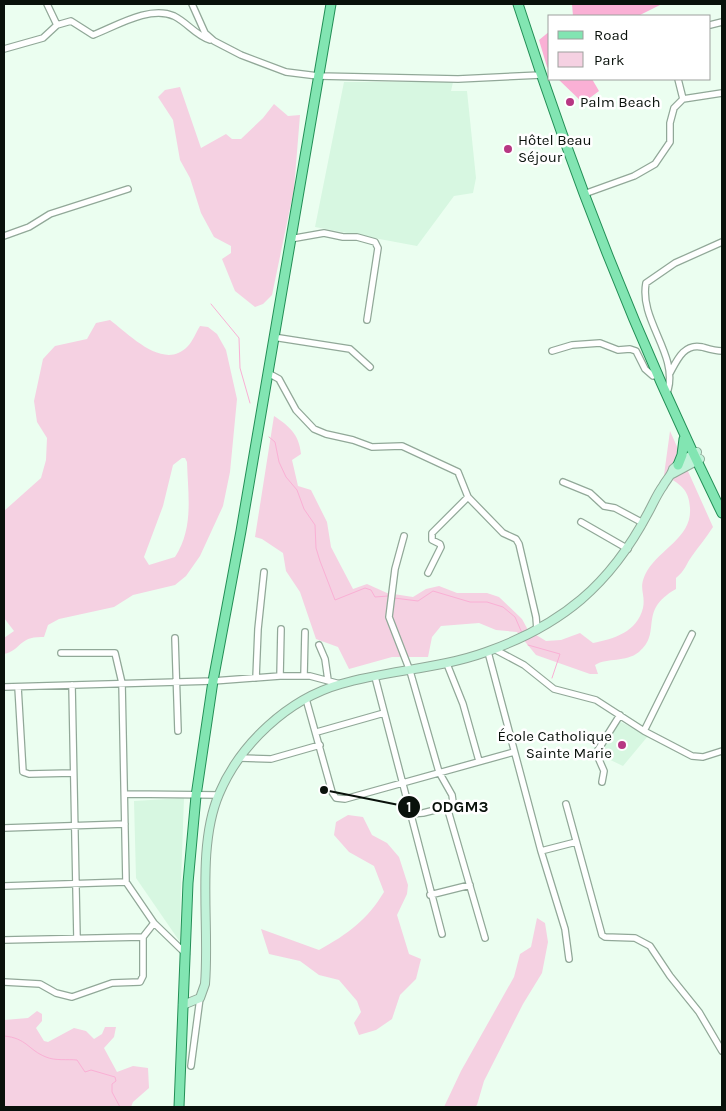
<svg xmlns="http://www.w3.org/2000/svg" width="726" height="1111" viewBox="0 0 726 1111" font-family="Karla,sans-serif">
	<rect width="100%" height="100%" fill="#ebfef0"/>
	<!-- built -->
	<path fill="#d7f7e1" d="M344,82h109l-2,9h16l9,87 -3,15 -19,3 -37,50 -102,-19z
		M619,721l29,15 -25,30 -25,-12z
		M184,798l-3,84 -1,60 -44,-64 -2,-77z"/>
	<!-- green -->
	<path fill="#f5d1e2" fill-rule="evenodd" d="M180,87l21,61 25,-14 6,5h9l22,-21 11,-14 14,12 12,-1 -6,74 -22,106 -9,9 -8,3 -20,-16 -13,-32 9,-6v-7l-17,-9 -13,-24 -11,-35 -10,-18 -7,-40 -15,-23 7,-7z
		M110,320c19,14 54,52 78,26 5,-5 8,-14 12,-20l8,1 9,7 9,16 11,49 -7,73 -7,34 -23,50 -14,20 -11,9 -42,10 -19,12 -55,12 -11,6 -4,12c-26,-1 -22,13 -40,17v-16l10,-7 -10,-13v-107l37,-33 5,-18 1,-22 -10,-16 -3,-21 9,-42 12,-13 32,-7 9,-16zM182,458h3l2,4c1,33 7,66 -12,95l-26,8 -5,-8 19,-51 10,-41z
		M274,416c15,10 25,18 27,38l-9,6 6,26 13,4 16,32 4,25 22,42 14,-5 20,9 26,4 13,-8 13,-3 18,7h30l12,4 23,22 6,11 18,11 15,-1 19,-7 13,10c21,-4 44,-11 50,-35 3,-16 -6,-19 4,-37 14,-23 45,-34 43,-63 -1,-19 -10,-24 -26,-33l6,-44 43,96c-7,11 -14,19 -21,29 -6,8 -7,15 -16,22v11c-39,22 -13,43 -37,63 -14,11 -31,5 -44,13l3,9h-8l-54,-19 -19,-23 -21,-2 -17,-7 -38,3 -9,11 -4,20h-36l-43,12 -11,-22 -22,-8 -16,-47 -14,-21 -3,-18 -21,-14 -7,-2z
		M348,815l15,2 9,18 15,8 12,14 9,28 -1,9 -10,21 12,39 12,5 -5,20 -16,16 -8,24 -16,11 -17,5 -5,-12 7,-11 -4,-11 -18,-21 -20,-5 -19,-14 -31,-7 -8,-25 58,21c29,-16 48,-30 65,-58l-10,-26 -25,-14 -15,-17 2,-13z
		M537,918l8,5 3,19 -6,31 -19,31 -39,77 -7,24 -2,2h-31l17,-36 53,-94 6,-23 11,-7z
		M37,1011l5,3v7l-6,7 8,13 4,1 26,-14 12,3 8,8 8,-5 3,-7h11l-2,10 -10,11 13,24 16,-6 15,2 1,20 -16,14 -2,5h-127v-87l24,-2z"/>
	<!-- water -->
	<path fill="#fab0d5" d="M572,4h90l-24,12h-65z
		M550,31v39l-3,-3 -8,-27z
		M558,79h34l7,12 -16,12z"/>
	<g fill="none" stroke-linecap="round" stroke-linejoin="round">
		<!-- stream -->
		<path stroke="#fab0d5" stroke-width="1" d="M211,304l28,34 1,30 10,35
			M269,437l6,5 4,20 7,15 11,13 7,19 11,16 1,23 4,13 15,39 30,-12 6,2 4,7 13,-1
			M394,598l24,3 15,-10 37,11h17l16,5 12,10 7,16
			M528,645l32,9 -8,24
			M4,1036c23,2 24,14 42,21 9,4 21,2 31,3l8,12 6,-2 24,7 1,4 -4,3v8l8,15"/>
		<defs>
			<path id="street" d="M47,4l10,21
				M192,4l13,29 9,8 27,14 45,17 32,4 140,3 83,-4
				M710,25l12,-3
				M4,49l39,-11 14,-13 14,-4 22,14c23,-9 57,-30 81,-19 14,7 21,19 36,24
				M678,79l5,20
				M584,194l50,-18 21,-12 15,-22v-19l4,-15 9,-9 39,-6
				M4,236l25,-9 21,-13 78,-25
				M290,239l34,-6 19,4h14l18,5 3,6 -11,72
				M273,337l77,12 20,18
				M552,351l20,-6 28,-2 18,7 12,-1 6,2 9,18 8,7 6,-2
				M268,373l11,6 17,31 18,19 12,5 27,6 19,7 30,-1 56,26 10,25 35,36 13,6 3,5 17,73 1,13
				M670,373c7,-13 14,-30 32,-26 7,2 13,4 20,4
				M668,390c10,-36 -29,-70 -22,-107l29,-20 47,-21
				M563,482l27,11 14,13 11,2 28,15
				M581,522l47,27
				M404,536l-9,33 -6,48 21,54 29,101 13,23 1,7 -6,5 38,131
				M428,573l13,-26 -1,-3 -8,-4v-7l36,-36
				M175,638l3,93
				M319,645l6,14 3,21
				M494,649l30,16 30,24 42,11 48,31 48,25 11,1 19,-6
				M488,652l53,199 24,78 4,30
				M61,653h54l7,30 4,199 28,41 32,31
				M447,664l16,40 16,57
				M280,676l1,-47
				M304,676l1,-44
				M375,677l67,257
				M256,678l2,-49 6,-57
				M72,685l5,253
				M4,687l209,-6 67,-5h30l30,8
				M18,687l5,85 6,2 44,-1
				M306,699l26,93 4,6 9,1 169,-47
				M644,731l48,-97
				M317,732l67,-19
				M240,758l31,1 49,-14
				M602,782l2,-11 -7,-16 1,-5 22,-35
				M126,794l93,1
				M566,804l36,131 3,2 30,1 15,8 20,30 29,36 23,39
				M410,814l13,-1 24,-6
				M4,828l121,-4
				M541,851l35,-9
				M4,886l122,-4
				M430,895l40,-10
				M4,940l139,-3 11,-14
				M4,982l36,2 16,9 16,4 40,-14 28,-1 3,-6v-39
				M191,1066l9,-68"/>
			<path id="secondary" d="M672,474l28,-15
				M183,1005l17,-7 5,-14c5,-58 -9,-136 14,-190 21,-50 69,-95 122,-110 47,-14 98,-15 145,-32 76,-27 124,-67 162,-139 5,-9 9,-19 15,-27 3,-6 8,-10 10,-17l9,-8 15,-9"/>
			<path id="primary" d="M518,4c56,174 123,345 204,509
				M678,465l4,-10 2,-16
				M179,1107l9,-224 8,-87 17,-115 28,-150 90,-527"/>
		</defs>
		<!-- street casing -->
		<use href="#street" stroke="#91a898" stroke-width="8"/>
		<!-- secondary casing -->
		<use href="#secondary" stroke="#91a898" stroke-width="10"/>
		<!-- primary casing -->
		<use href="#primary" stroke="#228f56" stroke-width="11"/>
		<!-- street -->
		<use href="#street" stroke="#fff" stroke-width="5.5"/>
		<!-- secondary -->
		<use href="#secondary" stroke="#c1f2d9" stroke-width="8"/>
		<!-- primary -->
		<use href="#primary" stroke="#82e5b2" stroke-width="9"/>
	</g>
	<!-- markers -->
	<g fill="#b73783" stroke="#fff" stroke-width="2">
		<circle cx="570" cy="102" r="5"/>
		<circle cx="508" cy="149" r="5"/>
		<circle cx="622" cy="745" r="5"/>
	</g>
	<g text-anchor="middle" stroke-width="5" stroke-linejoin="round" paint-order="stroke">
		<!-- poi labels -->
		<g font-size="15" fill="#09110b" stroke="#fff" text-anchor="start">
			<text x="580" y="107">Palm Beach</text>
			<text x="518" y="145">Hôtel Beau<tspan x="518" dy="17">Séjour</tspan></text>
			<text x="612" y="741" text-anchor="end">École Catholique<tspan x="612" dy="17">Sainte Marie</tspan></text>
		</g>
	</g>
	<!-- callouts -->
	<path fill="none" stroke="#09110b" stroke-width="2" d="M324 790L409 807"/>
	<g fill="#09110b" stroke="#fff" stroke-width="2">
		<circle cx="324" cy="790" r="5"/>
		<circle cx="409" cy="807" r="12"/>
	</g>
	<g font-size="15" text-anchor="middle" font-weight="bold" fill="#fff">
		<text x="409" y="812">1</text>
	</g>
	<g font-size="16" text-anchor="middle" font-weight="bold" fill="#09110b" stroke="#fff" stroke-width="5" stroke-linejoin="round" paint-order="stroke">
		<text x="460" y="812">ODGM3</text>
	</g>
	<!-- border -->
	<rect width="726" height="1111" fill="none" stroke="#09110b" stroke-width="10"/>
	<!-- legend -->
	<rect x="548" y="15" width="162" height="65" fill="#ffffff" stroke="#9da09d"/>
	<rect x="558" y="31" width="25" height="8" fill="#82e5b2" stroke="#9da09d"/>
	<text x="594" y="40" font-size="15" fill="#09110b">Road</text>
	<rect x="558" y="52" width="25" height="15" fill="#f5d1e2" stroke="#9da09d"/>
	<text x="594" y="65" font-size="15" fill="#09110b">Park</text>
</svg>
